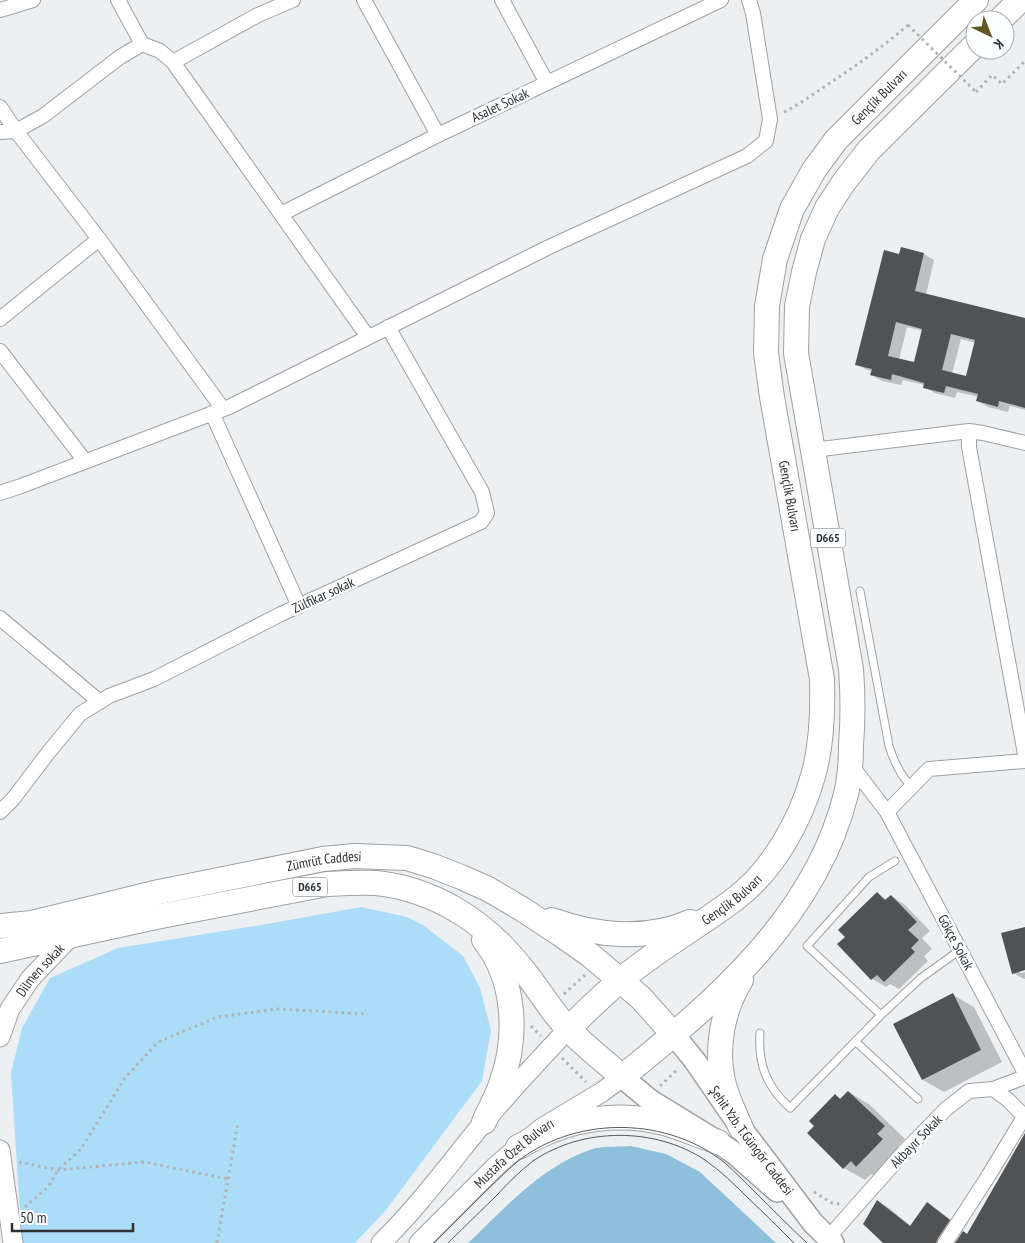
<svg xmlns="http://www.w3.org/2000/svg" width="1025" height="1243" viewBox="0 0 1025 1243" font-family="'PT Sans Narrow',sans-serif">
	<rect width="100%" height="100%" fill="#edf0f2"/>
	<!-- green -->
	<path fill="#abdcf8" d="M361,907l46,10 16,8 40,31 17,32 11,42 -9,51 -96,129 -31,33h-333l-11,-170 11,-45 28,-50 68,-30 143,-23z"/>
	<!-- forest -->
	<path fill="#8ebfdb" d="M631,1146l35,8 34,18 76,71h-308c38,-36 77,-80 128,-95 11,-2 24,-1 35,-2z"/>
	<!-- shadow -->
	<path fill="#0003" fill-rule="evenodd" d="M924,254l10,6 -8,35 99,26v89l-15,-4 -2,6 -20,-5 -10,-6 1,-4 -22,-5 -2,6 -20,-5 -10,-6v-2l-22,-5 -2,5 -19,-4 -11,-6 1,-4 -5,-1 -11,-6 44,-109zM907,327l16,4 -9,33 -15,-4zM961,339l14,4 -8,34 -15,-3z
		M877,894l10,6 4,-4 14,9 25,26 -8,7 10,11 -8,7 4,5 -29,28 -9,-5 -4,3 -14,-8 -33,-35 8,-7z
		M1025,928v41l-5,1v3l5,-1v7h-1l-11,-6z
		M953,995l21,12 28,55 -58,30 -21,-12z
		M849,1092l21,13 35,34 -7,7 5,6 -25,26 -7,-4 -6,6 -21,-12 -28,-42 19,-30 7,3z
		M878,1202l11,6 23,19 16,-23 11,7 21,16 -10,16h-65z"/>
	<!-- building -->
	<path fill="#505254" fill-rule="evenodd" d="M901,247l23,6 -9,38 110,27v90l-26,-7 -1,6 -22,-6 2,-7 -32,-8 -2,7 -21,-5 1,-5 -32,-9 -1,6 -21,-5 2,-6 -17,-4 29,-115 15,4zM896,322l26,7 -8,33 -26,-6zM951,334l24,6 -9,36 -24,-6z
		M877,892l8,8 6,-5 26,27 -9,8 11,10 -8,8 4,4 -31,30 -7,-7 -6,5 -34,-36 8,-7 -7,-7z
		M1025,927v43l-13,4 -11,-41z
		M953,993l28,57 -59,30 -29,-56z
		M848,1091l37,35 -8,8 6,5 -27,28 -5,-6 -8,8 -36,-36 7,-7 -5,-5 26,-27 5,5z
		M1025,1133v110h-70l8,-12 4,3z
		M877,1200l33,26 17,-24 23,18 -12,18 -2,5h-53l-20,-19z"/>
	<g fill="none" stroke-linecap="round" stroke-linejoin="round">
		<defs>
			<path id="lane" d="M860,591l29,155c5,16 11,29 22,40
				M881,1015l-74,-69 62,-69 26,-16
				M760,1033c-2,31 6,53 30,75l91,-93 40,-37 39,-28
				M855,1041l63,58"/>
			<path id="street" d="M118,0l24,44
				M364,0l74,135
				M502,0l45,83
				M0,10l33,-10
				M173,62l195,275
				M0,107l16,24 83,108 124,170
				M0,132l16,-1 27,-15 77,-59 22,-13 18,7 13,11 85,-47 35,-15
				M281,214l157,-79 283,-135
				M0,319l99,-80
				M0,351l85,110
				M212,413l87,193
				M969,431v16l56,307
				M813,450l156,-19 14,2 42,10
				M0,493l21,-7 208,-79 320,-160 198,-91 19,-15 4,-22 -17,-106 -4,-13
				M0,618l100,84
				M851,765l36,47 138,261
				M0,812l13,-13 35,-46 32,-39 29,-18 45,-17 127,-65 200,-92 6,-9 -5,-21 -94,-165
				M887,812l42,-43 96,-8
				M993,1089l14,10 18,18
				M828,1238l77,-87 41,-42 23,-18 24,-2 32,-12
				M945,1243l44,-68 35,-58"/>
			<g id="secondary">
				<path id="s1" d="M0,1037l10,-28 20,-30 42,-44"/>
				<path d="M0,1150l13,93"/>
				<path d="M381,1243c38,-37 69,-80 102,-120 27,-32 56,-63 85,-94"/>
				<path id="s2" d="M419,1243l76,-76 23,-20 24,-19 60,-36 20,-15"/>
			</g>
			<g id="primary">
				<path id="s3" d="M674,1035l21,26 46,67 72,95 20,20"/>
				<path d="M622,1077l29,24 67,41 16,11 43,38"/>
			</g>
			<g id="highway">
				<path d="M1000,20l20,-20"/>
				<path d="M552,920c44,16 94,21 138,2"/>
				<path id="s4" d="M0,926l32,-3 127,-31 164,-33 32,-3 52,2 26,8 28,11 27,12 34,20 38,25 30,21 51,43 33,37"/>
				<path d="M0,951l156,-34 171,-33c17,-1 33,-2 49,-1 58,6 108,38 144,83 17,20 30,44 48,63 17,17 36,32 54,48 93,-75 194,-161 224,-283 4,-16 5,-33 5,-49 2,-25 2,-50 0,-76l-55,-316 1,-47 7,-34 9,-33 14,-31 17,-26 25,-32 106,-105"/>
				<path d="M741,980c-19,31 -26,70 -17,105 4,15 11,29 17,43"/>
				<path id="s5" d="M568,1029c17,-16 34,-34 53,-49 35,-30 77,-53 114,-81 38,-29 65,-77 78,-123 9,-31 10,-65 9,-97l-50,-282 -6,-44 1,-47 8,-47 17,-50 22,-39 22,-30 140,-140"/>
				<path d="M484,1122c5,-12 13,-25 17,-38 17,-46 15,-104 -17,-144"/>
				<path d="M518,1147c12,-6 23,-13 35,-17 34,-13 75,-17 111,-7 18,5 36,13 54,19"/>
			</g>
		</defs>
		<!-- lane casing -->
		<use href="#lane" stroke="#9ea1a3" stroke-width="9"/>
		<!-- street casing -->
		<use href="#street" stroke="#9ea1a3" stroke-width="16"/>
		<!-- secondary casing -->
		<use href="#secondary" stroke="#9ea1a3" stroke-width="21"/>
		<!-- primary casing -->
		<use href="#primary" stroke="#9ea1a3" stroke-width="24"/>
		<!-- highway casing -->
		<use href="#highway" stroke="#9ea1a3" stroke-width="26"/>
		<!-- path -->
		<path stroke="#b0b2b4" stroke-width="3" stroke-dasharray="2.5 4" stroke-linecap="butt" d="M976,92l16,-17 10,9 23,-23
			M784,112c18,-9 35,-22 52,-33 25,-17 49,-34 72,-54
			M564,994l21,-19
			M531,1026l10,10
			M562,1058l24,24
			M660,1086l19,-18
			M19,1162l39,8 86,-8 84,17
			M814,1192l18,11 8,1
			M25,1207l23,-20 10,-17 23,-21 44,-71 33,-36 60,-25 59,-8 91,5
			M217,1243l21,-121"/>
		<!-- lane -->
		<use href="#lane" stroke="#fff" stroke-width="7"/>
		<!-- street -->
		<use href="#street" stroke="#fff" stroke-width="14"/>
		<!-- secondary -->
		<use href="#secondary" stroke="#fff" stroke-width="19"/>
		<!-- primary -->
		<use href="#primary" stroke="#fff" stroke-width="21"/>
		<!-- highway -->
		<use href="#highway" stroke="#fff" stroke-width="24"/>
		<!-- tram -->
		<path stroke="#58595a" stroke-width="1" d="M434,1243c18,-18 36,-36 54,-54 11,-10 22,-22 34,-31 58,-42 146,-41 203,5 10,9 20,19 30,29 17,17 34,34 52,51
			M448,1243c16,-16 33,-32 49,-48 11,-12 23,-24 36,-34 50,-34 122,-34 172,-1 16,11 30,25 43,38 16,15 31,30 46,45"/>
		<!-- path-bridge -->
		<path stroke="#b0b2b4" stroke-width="3" stroke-dasharray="2.5 4" stroke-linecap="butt" d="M908,25l68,67"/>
	</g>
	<g text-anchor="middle" stroke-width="5" stroke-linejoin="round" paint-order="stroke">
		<!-- shield labels -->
		<g fill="#fcfeff" stroke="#6d6e70" stroke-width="1">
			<rect x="810.5" y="528.5" width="35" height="19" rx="4"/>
			<rect x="292.5" y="877.5" width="35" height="19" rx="4"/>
		</g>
		<g font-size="12" font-weight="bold" fill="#303132">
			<text x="828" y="542">D665</text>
			<text x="310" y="891">D665</text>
		</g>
		<!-- street labels -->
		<g font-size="14" fill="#303132" stroke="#fcfeff">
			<text dy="5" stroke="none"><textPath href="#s5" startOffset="1079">Gençlik Bulvarı</textPath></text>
			<text transform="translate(500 105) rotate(-25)" y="5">Asalet Sokak</text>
			<text transform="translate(790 496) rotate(80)" y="5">Gençlik Bulvarı</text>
			<text transform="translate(323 595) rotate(-25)" y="5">Zülfikar sokak</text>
			<text dy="5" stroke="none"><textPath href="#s4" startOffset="331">Zümrüt Caddesi</textPath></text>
			<text dy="5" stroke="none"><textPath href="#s5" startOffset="209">Gençlik Bulvarı</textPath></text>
			<text transform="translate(956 942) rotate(62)" y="5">Gökçe Sokak</text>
			<text dy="5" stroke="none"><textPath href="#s1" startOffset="79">Dilmen sokak</textPath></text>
			<text dy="5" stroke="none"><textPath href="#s3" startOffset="131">Şehit Yzb. T.Güngör Caddesi</textPath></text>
			<text transform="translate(916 1141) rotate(-46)" y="5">Akbayır Sokak</text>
			<text dy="5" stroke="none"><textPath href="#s2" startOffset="131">Mustafa Özel Bulvarı</textPath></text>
		</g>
	</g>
	<!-- north arrow -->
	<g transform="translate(990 35) rotate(137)"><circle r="24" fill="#fcfeff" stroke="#aaacad"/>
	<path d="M0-4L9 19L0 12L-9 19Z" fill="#615a26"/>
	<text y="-8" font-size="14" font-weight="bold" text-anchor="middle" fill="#303132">K</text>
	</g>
	<!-- scale -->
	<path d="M12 1223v8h121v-8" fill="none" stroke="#303132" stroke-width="2.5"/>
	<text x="20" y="1223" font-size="15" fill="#303132" stroke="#fcfeff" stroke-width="4" paint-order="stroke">50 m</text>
</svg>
